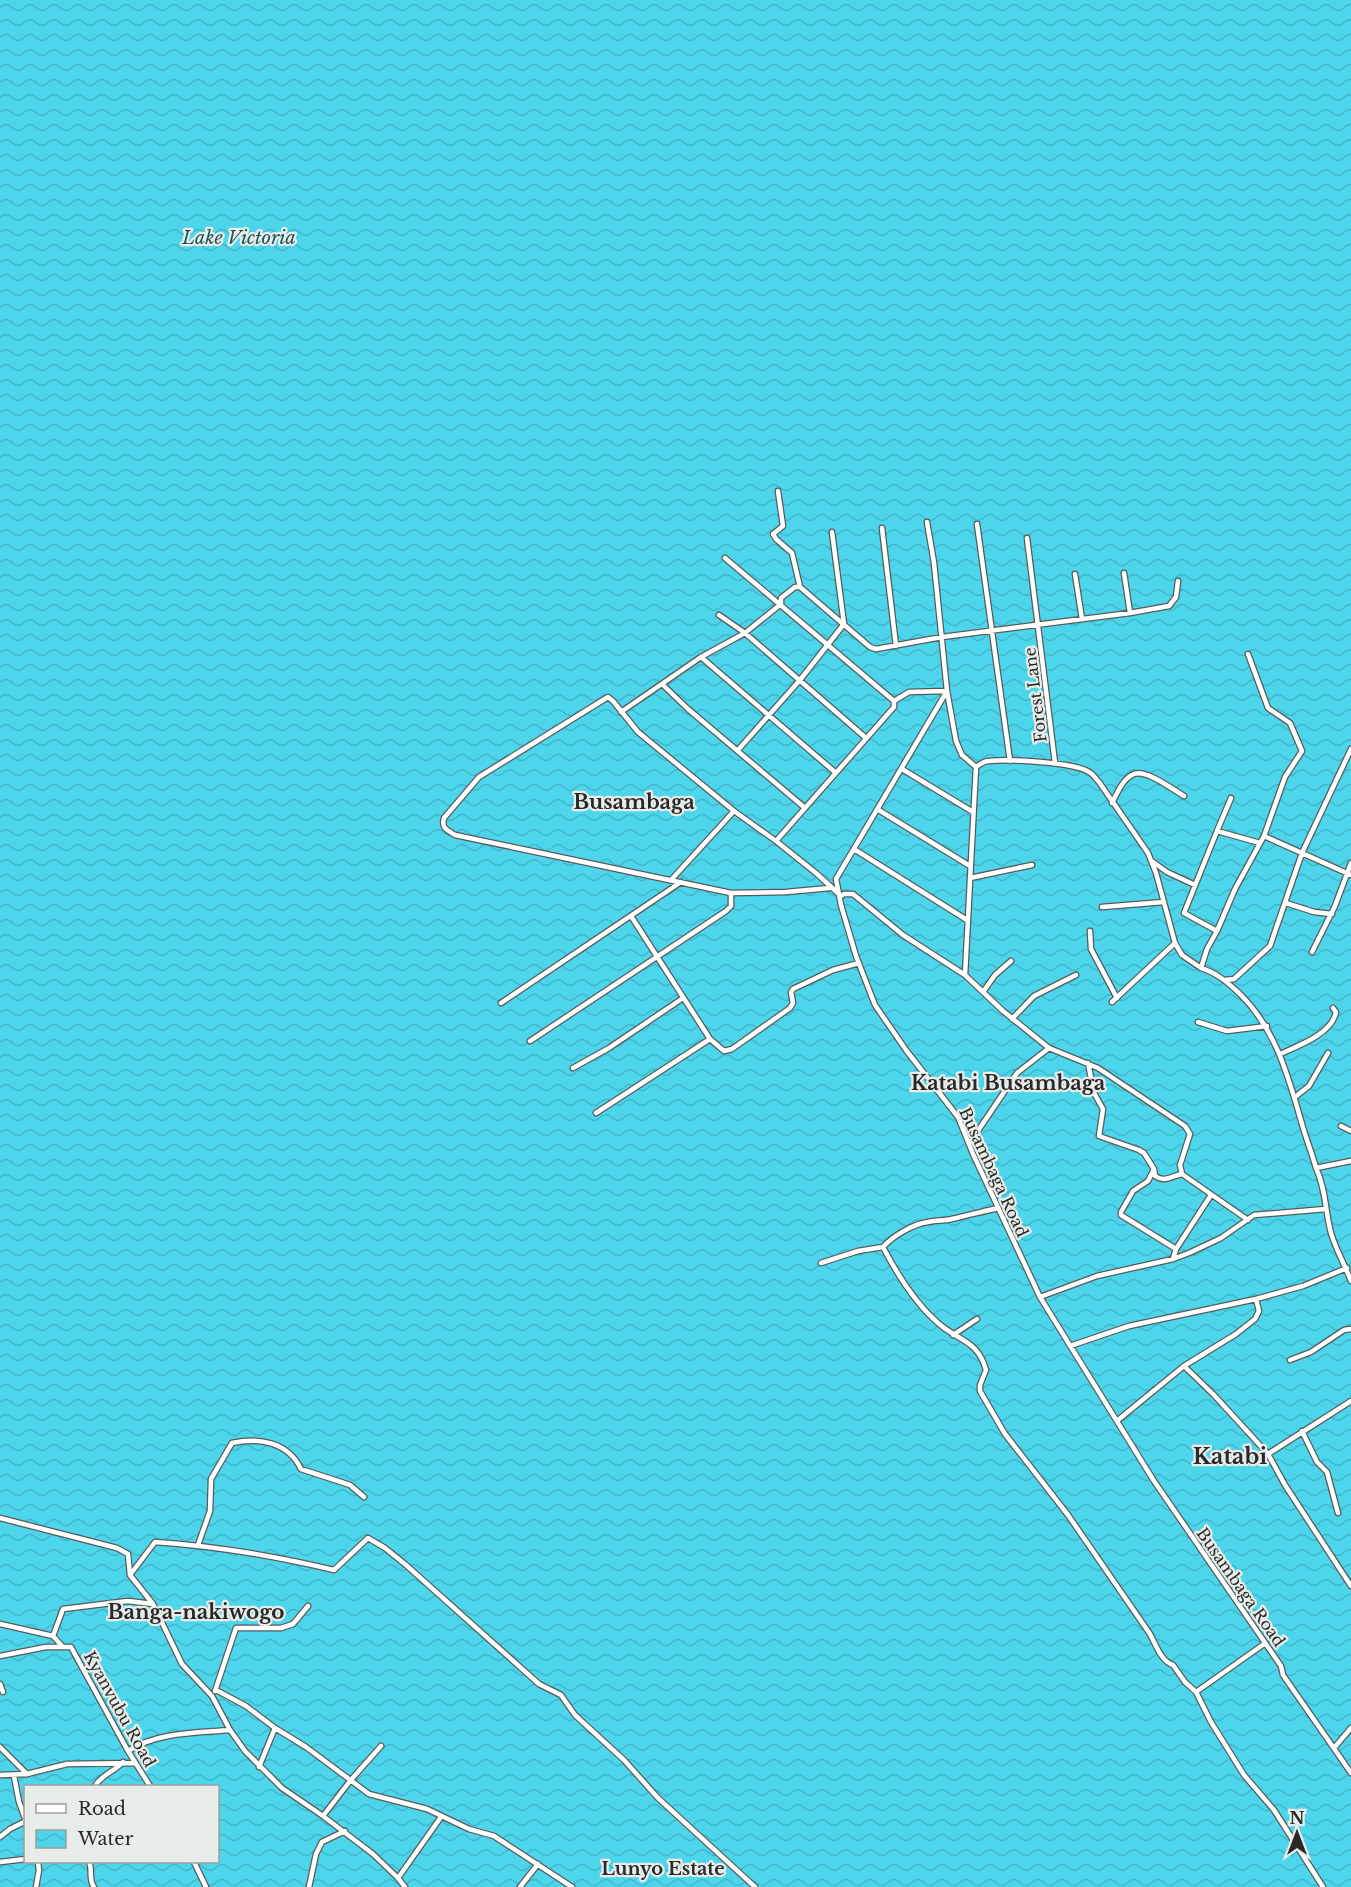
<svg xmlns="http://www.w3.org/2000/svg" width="1351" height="1887" viewBox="0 0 1351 1887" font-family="'Libre Baskerville',serif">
	<defs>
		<pattern id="water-waves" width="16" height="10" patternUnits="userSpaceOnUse" patternTransform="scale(1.5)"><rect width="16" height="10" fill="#4cd5eb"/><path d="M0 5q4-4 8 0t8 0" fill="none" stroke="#42b7ca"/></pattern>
	</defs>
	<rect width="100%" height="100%" fill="#dce0dd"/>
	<!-- water -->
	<path fill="url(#water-waves)" fill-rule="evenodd" d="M0,0h1351v1887h-1351zM26,1786h192v76h-192z"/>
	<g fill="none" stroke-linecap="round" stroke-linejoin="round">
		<defs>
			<path id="minor" d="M778,491l5,35 -10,8 3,5 16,14 8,34
				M927,522l7,41 13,128 9,50 6,14 14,12
				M977,524l33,237
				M882,528l14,118
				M1027,538l28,225
				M725,558l169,143v6l-118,134 40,32 25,23
				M1124,573l6,40
				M1075,574l7,45
				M719,615l26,18 36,-29v-6l14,-11h5l70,60 6,2 66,-12 188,-24 39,-7 7,-9 2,-16
				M1248,654l20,54 22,15 12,28 -17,26 -21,59
				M701,657l135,116
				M663,685l25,24 117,99
				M894,701l15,-9 38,-1 -111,188 5,26 15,51 19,49 31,45 52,67 15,37 67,143 114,184 127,185 2,9 68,98
				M621,712l80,-55 44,-24 121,105
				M738,750l62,-70 44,-56 -12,-92
				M902,769l71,43
				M1112,803c5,-9 10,-23 20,-28 12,-8 40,14 52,21
				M877,809l93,57
				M1217,831l14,-33
				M776,841l-42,-30 -96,-79 -25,-31 -5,-4 -129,80 -35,41c-3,10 3,12 11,17l276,58 55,-1 44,-4
				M854,849l113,71
				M1153,862l14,10 28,13
				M1351,875l-87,-39 -29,53 -18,42 -10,18 -6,19c16,5 26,14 38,25 37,36 49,83 63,131 4,15 10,29 14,44 10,21 9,43 15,65 5,17 14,32 20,48
				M970,878l62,-13
				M672,879l62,-68
				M841,896l3,-2h9l50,41 62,40 11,-208c4,-3 8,-6 13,-6 19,-2 85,1 100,11 4,2 7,7 10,10l49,71 8,20 19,70 7,12 19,13
				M1286,903l28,9 18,2
				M1102,907l62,-5
				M631,916l79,123 14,12 8,-2 58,-41 3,-5 -2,-11 2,-3 40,-19 26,-7
				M1090,931l1,18 26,49
				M1217,931l-33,-18 33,-82 43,12
				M1312,952l23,-46 16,-43
				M965,975l38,36 46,37 49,20 87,58 5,8 -10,31 2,9 66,46
				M1225,980l9,-1 36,-33 32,-93 49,-104
				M983,992l12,-17 16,-14
				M1112,1002l63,-59
				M501,1003l180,-121
				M1012,1019l22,-23 42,-21
				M1198,1022l29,9 40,-5
				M530,1041l196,-130 5,-5v-13
				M1280,1054c18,-8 52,-20 56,-42l-3,-4
				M1088,1063l6,30 9,16 -4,27 40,14 5,3 10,16 -6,12 -15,10 -12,21v3l55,34
				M573,1068l36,-20 74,-50
				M1295,1097l14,-11 19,-33
				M596,1113l114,-74
				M1341,1126l10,5
				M969,1144l48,-71 32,-25
				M1316,1168l35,-7
				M1154,1169l1,7c10,7 16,0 27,-2
				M998,1208c-16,4 -31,7 -46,11 -8,2 -16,1 -24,3 -15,2 -35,14 -45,25 14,27 32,56 55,76 20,18 40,17 48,47l-6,15v6l25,43 63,81 82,119c6,11 11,27 23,31l12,17 11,10 68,-48
				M1173,1259l3,-10 35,-54
				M821,1263l37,-12 25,-4
				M1040,1297l57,-21 76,-17 16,-6 32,-15 33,-23 72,-6
				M953,1335l24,-16
				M1070,1346l59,-20 127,-27
				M1290,1360l21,-8 33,-22 7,-1
				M1184,1366l30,29 54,59 17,31 66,101
				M1118,1420l66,-54 52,-32 19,-15 4,-8 -3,-12 47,-13 44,-18
				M1302,1431l15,31 10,10 11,41
				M1268,1454l83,-53
				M0,1518l117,30 11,6 2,21 23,29 29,60 30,32 18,34 15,21 37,37 41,28 50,38 25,24 7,9
				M198,1545l12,-34 1,-32 21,-36c27,-6 56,-1 69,26l49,16 14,12
				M130,1575l25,-33c60,4 120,14 179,28l34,-32 17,10 21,17 133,119 22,11 14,20 49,45 34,38 97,89
				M0,1624l53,12 10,11h8l57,104 22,35
				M53,1636l10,-27 65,-8 25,3
				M0,1656l46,-9h16
				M0,1684l3,8
				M216,1690l30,16 29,22 31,19 63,47 58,15 42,20 25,7 78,51
				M215,1691l21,-63h45l12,-4 15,-18
				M1196,1692l15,30 33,53 30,35 49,77
				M0,1747l27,27
				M1334,1748l17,-20
				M128,1751c29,-19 69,-18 102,-21
				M259,1767l16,-39
				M0,1775l27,-1 40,-10 68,-1
				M14,1776l5,26 7,19
				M95,1786c7,-12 19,-14 28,-24
				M323,1816l27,-35 31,-35
				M0,1837l10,-8 16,-8
				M0,1862l26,-3
				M89,1862c4,8 -1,17 5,25
				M194,1862l12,25
				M398,1878l43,-61
				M36,1887l3,-17 -1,-8
				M309,1887l7,-33 6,-12 23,-11
				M520,1887l18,-23"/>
		</defs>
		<!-- minor casing -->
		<use href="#minor" stroke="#575b58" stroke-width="7"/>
		<!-- minor -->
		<use href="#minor" stroke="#fff" stroke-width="4.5"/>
	</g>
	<g text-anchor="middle" stroke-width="4.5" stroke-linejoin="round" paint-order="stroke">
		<!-- street labels -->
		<g font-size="16" fill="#282928" stroke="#e9edea">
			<text transform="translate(1035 695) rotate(-97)" y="6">Forest Lane</text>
			<text transform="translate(994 1172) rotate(65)" y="6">Busambaga Road</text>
			<text transform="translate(1241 1587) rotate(55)" y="6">Busambaga Road</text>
			<text transform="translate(120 1709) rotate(61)" y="6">Kyanvubu Road</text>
		</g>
		<!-- water labels -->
		<g font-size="18" font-style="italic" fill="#18525b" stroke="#e9edea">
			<text x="239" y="244">Lake Victoria</text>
		</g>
		<!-- neighbourhood labels -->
		<g font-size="18" font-weight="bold" fill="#282928" stroke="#e9edea">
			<text x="663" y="1875">Lunyo Estate</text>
		</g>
		<!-- quarter labels -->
		<g font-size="20" font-weight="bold" fill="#282928" stroke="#e9edea">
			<text x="634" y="809">Busambaga</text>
			<text x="1008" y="1090">Katabi Busambaga</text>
			<text x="196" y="1619">Banga-nakiwogo</text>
		</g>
		<!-- district labels -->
		<g font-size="22" font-weight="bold" fill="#282928" stroke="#e9edea">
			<text x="1230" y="1464">Katabi</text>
		</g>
	</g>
	<!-- legend -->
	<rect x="24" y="1785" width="195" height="78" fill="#e9edea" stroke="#9c9f9c" stroke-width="1.5"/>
	<rect x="36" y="1804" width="30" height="9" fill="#ffffff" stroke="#9c9f9c" stroke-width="1.5"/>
	<text x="78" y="1815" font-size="18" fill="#282928">Road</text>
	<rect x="36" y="1830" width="30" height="18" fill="url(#water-waves)" stroke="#9c9f9c" stroke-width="1.5"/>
	<text x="78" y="1845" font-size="18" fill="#282928">Water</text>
	<!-- north arrow -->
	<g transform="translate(1297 1833)" stroke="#e9edea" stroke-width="4.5" paint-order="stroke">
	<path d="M0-4.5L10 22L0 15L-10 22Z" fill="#282928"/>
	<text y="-9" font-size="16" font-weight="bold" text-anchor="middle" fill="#282928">N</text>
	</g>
</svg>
